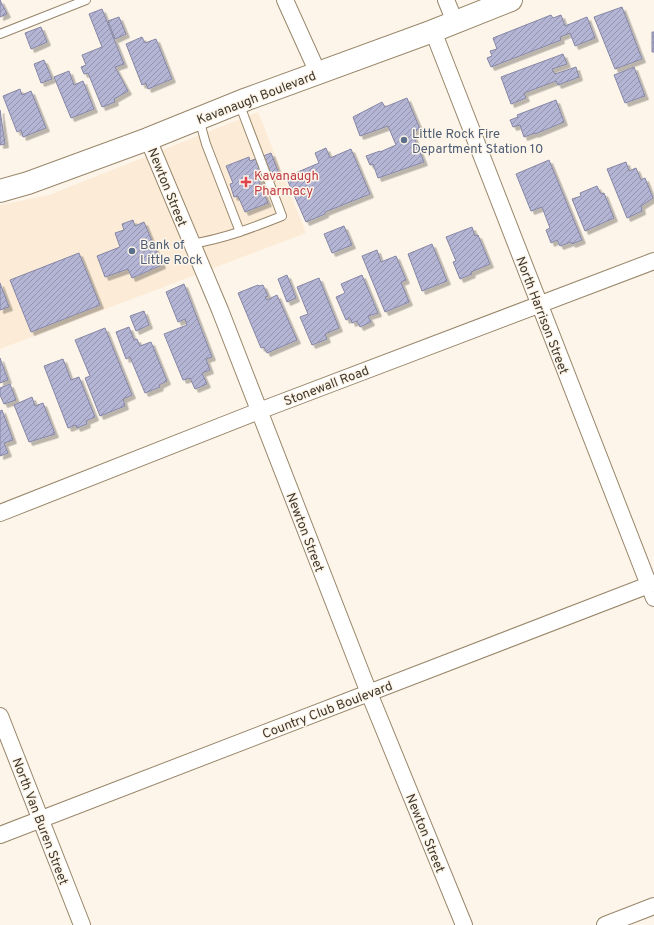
<svg xmlns="http://www.w3.org/2000/svg" width="654" height="925" viewBox="0 0 654 925" font-family="Overpass,sans-serif">
	<defs>
		<pattern id="building-hatch" width="6" height="6" patternUnits="userSpaceOnUse"><rect width="6" height="6" fill="#b4b4d4"/><path d="M-1 1l2-2M0 6l6-6M5 7l2-2" fill="none" stroke="#9493ac"/></pattern>
		<filter id="shadow"><feDropShadow dx="3.5" dy="3.5" stdDeviation="0" flood-color="#0004"/></filter>
	</defs>
	<rect width="100%" height="100%" fill="#fdf5e9"/>
	<!-- built -->
	<path fill="#fcecd7" d="M258,112l48,121 -306,116v-144l49,-10z"/>
	<!-- building -->
	<path fill="url(#building-hatch)" stroke="#8686a5" filter="url(#shadow)" d="M0,0l7,14 -7,3z
		M622,7l20,52 -27,10 -21,-52z
		M102,9l22,55 -9,3 13,24 -14,8 1,3 -13,5 -14,-34 -4,1 -3,-7 5,-2 -4,-10 20,-8 -13,-33z
		M551,15l2,3 8,-3 4,11 22,-9 8,21 -20,8 -5,-13 -10,4 1,3 -70,27 -4,-9 5,-2 -2,-5 7,-2 -4,-11z
		M119,17l7,17 -11,5 -7,-18z
		M41,27l6,15 -16,7 -6,-16z
		M652,32h2v20h-2z
		M142,37l3,6 11,-4 16,40 -24,10 -2,-6 -4,2 -16,-41z
		M563,54l4,10 -15,5 3,5 21,-7 3,10 -21,8 -2,-4 -32,12 2,5 -15,6 -10,-27z
		M44,60l8,19 -11,4 -7,-19z
		M634,67l11,29 -20,7 -11,-28z
		M69,71l5,14 9,-4 11,28 -23,9 -17,-41z
		M20,89l2,6 9,-4 15,37 -23,9 -2,-7 -4,2 -14,-36z
		M407,98l13,31 -8,3 12,30 -46,16 -5,-14 -3,1 -4,-9 14,-5v1l16,-7 -8,-19 -28,10 -7,-19 29,-15 3,5z
		M556,100l8,22 -29,12v-1l-11,4 -4,-12 -7,2 -3,-7 8,-3 -1,-2z
		M0,110l5,34 -5,1z
		M326,148l4,10 21,-9 19,45 -45,18v2l-19,8 -20,-45 33,-14 -4,-10z
		M271,153l8,21 -20,8 9,21 -23,9 -7,-16 -4,1 -4,-13 3,-1 -7,-17 23,-9 1,4z
		M549,160l33,80 -10,4 -1,-2 -11,4 -3,-6 -6,3 -5,-13 4,-2 -8,-21 -11,4 -15,-37z
		M626,162l3,9 7,-3 5,12 4,-2 8,20 -12,8 1,5 -15,7 -20,-49z
		M597,186l4,8 3,-1 10,25 -29,13 -13,-32 9,-3 -1,-3z
		M133,220l2,6 9,-4 18,43 -30,13 -4,-9 -23,8 -8,-21 23,-9 -5,-14 9,-3 -2,-6z
		M344,226l8,19 -20,8 -8,-19z
		M472,227l3,9 3,-1 12,29 -19,8 1,2 -12,5 -7,-17 3,-1 -10,-24z
		M432,244l15,37 -25,10 -14,-37z
		M377,250l4,12 15,-6 10,24 -5,2 8,20 -24,10 -23,-56z
		M79,253l21,52 -69,27 -21,-52z
		M287,275l9,23 -9,4 -9,-23z
		M362,275l16,38 -10,3 3,6 -11,5 -3,-6 -5,2 -2,-5 -4,2 -10,-23 9,-4 -4,-9z
		M319,278l20,50 -14,6 2,5 -15,6 -12,-28 8,-3 -11,-27z
		M0,283l9,24 -9,3z
		M184,284l28,73 -6,2 4,11 -8,3 5,11 -12,5 -5,-11 -7,2 -19,-46 23,-9 -2,-6 -7,3 -12,-30z
		M258,285l1,1 4,-1 5,11 -3,1 2,3 10,-5 20,45 -30,13 -3,-6 -3,1 -23,-55z
		M144,311l5,14 -13,6 -6,-15z
		M129,327l5,13 3,-1 3,7 11,-4 16,39 -8,4 1,2 -15,6 -15,-36 -4,2 -10,-27z
		M105,328l27,67 -9,4 2,7 -25,10 -15,-38 5,-2 -15,-36z
		M0,358l8,22 -8,3z
		M63,359l8,21 8,-3 16,40 -9,4 1,3 -10,4 -1,-3 -8,3 -24,-62z
		M10,384l6,16 -12,4 -4,-9v-7z
		M32,397l3,9 8,-3 12,31 -26,8 -15,-37z
		M2,410l11,30 -9,3 4,10 -8,3v-45z"/>
	<g fill="none" stroke-linecap="round" stroke-linejoin="round">
		<defs>
			<path id="lane" d="M0,34l86,-34
				M199,119l7,25 34,88
				M191,244c32,-5 61,-16 91,-28l-43,-113"/>
			<path id="street" d="M285,0l33,73
				M446,0l9,22
				M433,31l221,567
				M148,139l72,171 149,383 95,232
				M0,513l259,-102 395,-150
				M0,716l82,209
				M0,835l654,-252
				M605,925l49,-19"/>
			<path id="secondary" d="M0,191l28,-8 120,-44 99,-40 186,-68 78,-31"/>
		</defs>
		<!-- lane casing -->
		<use href="#lane" stroke="#99866a" stroke-width="10"/>
		<!-- street casing -->
		<use href="#street" stroke="#99866a" stroke-width="18"/>
		<!-- secondary casing -->
		<use href="#secondary" stroke="#99866a" stroke-width="24"/>
		<!-- lane -->
		<use href="#lane" stroke="#fff" stroke-width="8"/>
		<!-- street -->
		<use href="#street" stroke="#fff" stroke-width="16"/>
		<!-- secondary -->
		<use href="#secondary" stroke="#fff" stroke-width="22"/>
	</g>
	<!-- markers -->
	<g fill="#5c6f8a" stroke="#fdf5e9" stroke-width="1.5">
		<circle cx="404" cy="140" r="4"/>
		<circle cx="132" cy="251" r="4"/>
	</g>
	<path fill="#e0444e" stroke="#fdf5e9" stroke-width="1.5" d="M244 176h4v4h4v4h-4v4h-4v-4h-4v-4h4z"/>
	<g text-anchor="middle" stroke-width="3" stroke-linejoin="round" paint-order="stroke">
		<!-- street labels -->
		<g font-size="13" fill="#3f372b" stroke="#fdf5e9">
			<text transform="translate(256 97) rotate(-21)" y="5">Kavanaugh Boulevard</text>
			<text transform="translate(168 187) rotate(68)" y="5">Newton Street</text>
			<text transform="translate(543 315) rotate(69)" y="5">North Harrison Street</text>
			<text transform="translate(326 385) rotate(-21)" y="5">Stonewall Road</text>
			<text transform="translate(306 532) rotate(69)" y="5">Newton Street</text>
			<text transform="translate(327 709) rotate(-21)" y="5">Country Club Boulevard</text>
			<text transform="translate(41 821) rotate(69)" y="5">North Van Buren Street</text>
			<text transform="translate(426 833) rotate(68)" y="5">Newton Street</text>
		</g>
		<!-- service labels -->
		<g font-size="13" fill="#4e5e75" stroke="#fdf5e9" text-anchor="start">
			<text x="412" y="138">Little Rock Fire<tspan x="412" dy="15">Department Station 10</tspan></text>
			<text x="140" y="249">Bank of<tspan x="140" dy="15">Little Rock</tspan></text>
		</g>
		<!-- health labels -->
		<g font-size="13" fill="#be3a42" stroke="#fdf5e9" text-anchor="start">
			<text x="254" y="180">Kavanaugh<tspan x="254" dy="15">Pharmacy</tspan></text>
		</g>
	</g>
</svg>
